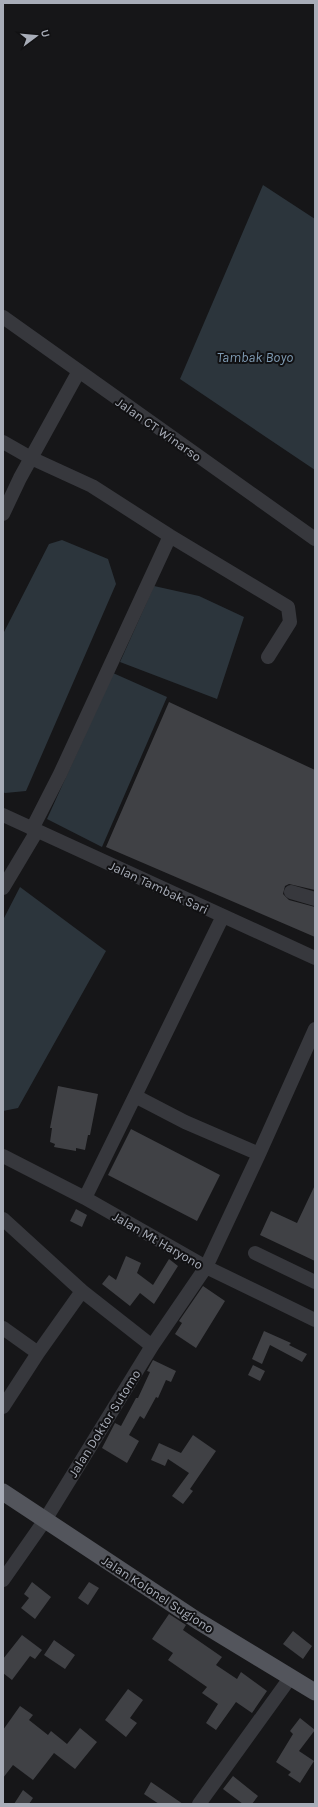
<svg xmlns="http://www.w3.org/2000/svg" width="318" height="1807" viewBox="0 0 318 1807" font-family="Karla,sans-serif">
	<rect width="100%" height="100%" fill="#161618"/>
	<!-- water -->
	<path fill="#2c353c" d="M263,185l52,34v251l-135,-91z
		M62,540l46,19 8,25 -90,207 -21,2 -2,-1v-158l46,-90z
		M154,586l45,10 45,21 -27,82 -97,-37z
		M113,673l54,24 -65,150 -55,-28z
		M20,887l86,64 -88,157 -15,3v-191z"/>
	<!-- building -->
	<path fill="#404145" d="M169,702l146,68v120l-26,-6 -4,2 -2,8 6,6 26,7v30l-209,-90z
		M58,1086l40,8 -8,41h-2l-3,15 -9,-2v3l-22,-4 1,-3 -5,-2 2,-14h-2z
		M131,1129l89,46 -23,46 -89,-46z
		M315,1185v76l-55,-26 11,-24 26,12z
		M76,1209l11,6 -5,12 -12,-6z
		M126,1256l15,7 -4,10 16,12 16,-26 9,7 -24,38 -14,-11 -10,13 -28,-22 7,-9 7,5z
		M203,1286l22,15 -29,47 -21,-14 7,-11 -3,-2z
		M264,1331l27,12 -2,2 18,9 -5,8 -32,-17 -8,19 -10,-5z
		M153,1360l23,11 -5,11 -5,-2 -8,18 -2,-1 -12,22 -4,-3 -11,19 10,6 -12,22 -25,-15 13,-25 6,3 15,-28h2l12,-26 -3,-1z
		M253,1365l12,6 -5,10 -12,-6z
		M193,1435l23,16 -26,38 3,2 -10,13 -11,-8 17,-23 -21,-14 -3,7 -14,-6 8,-17 22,10z
		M32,1582l19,15 -16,22 -14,-11 8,-10 -5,-4z
		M89,1582l10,6 -11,17 -10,-7z
		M169,1614l17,11 -3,5 39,27 -6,8 21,14 4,-7 26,19 -15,22 -16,-11 -20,28 -10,-7 12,-19 -16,-11 5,-6 -39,-27 5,-7 -21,-14z
		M293,1631l19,15 -9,13 -20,-15z
		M22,1635l20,15 -7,9 -5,-3 -18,24 -9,-7v-14z
		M54,1640l21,15 -10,14 -21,-14z
		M128,1689l15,11 -13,18 7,5 -11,14 -21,-17z
		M20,1706l13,9 -4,5 19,15 3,-4 16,13 13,-16 17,14 -22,27 -21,-16 -21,27 -20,-15 -10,13v-48z
		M300,1718l15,12 -16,21 15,10 -14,22 -12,-8 3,-3 -15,-10 17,-28 -3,-3z
		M233,1776l25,20 -6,8h-9l-20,-15z
		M151,1782l32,22h-24l-15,-10z
		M23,1790l10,8 -4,6h-15z"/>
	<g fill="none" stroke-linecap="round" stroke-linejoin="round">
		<!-- minor -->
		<path stroke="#37383d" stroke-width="14" d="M3,317l312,222
			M3,442l28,16 61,28 78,50 118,71 2,15 -22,35
			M3,514l17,-36 59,-107
			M3,815l312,143
			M32,829l28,-55 110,-238
			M3,888l34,-57
			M291,892l24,7
			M223,916l-88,180 50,26 74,32
			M3,1156l82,42 121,69 109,53
			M85,1198l50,-102
			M3,1219l79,72 -44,62 -35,54
			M255,1253l60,29
			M82,1291l70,55
			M3,1328l35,25
			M3,1580l42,-60 107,-174 54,-79 53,-113 56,-125
			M199,1804l91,-126"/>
		<!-- major -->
		<path stroke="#53555c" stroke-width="17" d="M3,1492l195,129 117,71"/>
	</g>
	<g text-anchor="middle" stroke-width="4" stroke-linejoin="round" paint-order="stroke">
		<!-- street labels -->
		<g font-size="13" fill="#a8adb8" stroke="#111113">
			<text transform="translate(159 429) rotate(35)" y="5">Jalan CT Winarso</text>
			<text transform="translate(159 887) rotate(25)" y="5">Jalan Tambak Sari</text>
			<text transform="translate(158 1240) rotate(30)" y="5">Jalan Mt Haryono</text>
			<text transform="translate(104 1423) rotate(-58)" y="5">Jalan Doktor Sutomo</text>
			<text transform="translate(158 1594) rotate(33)" y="5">Jalan Kolonel Sugiono</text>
		</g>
		<!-- water labels -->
		<g font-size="14" font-style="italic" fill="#7f9bb3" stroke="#111113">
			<text x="255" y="362">Tambak Boyo</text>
		</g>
	</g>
	<!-- border -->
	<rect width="318" height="1807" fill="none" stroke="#a8adb8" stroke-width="8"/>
	<!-- north arrow -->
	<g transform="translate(36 36) rotate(74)" stroke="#111113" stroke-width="3" paint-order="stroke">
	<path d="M0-3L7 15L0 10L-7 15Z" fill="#a8adb8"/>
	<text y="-6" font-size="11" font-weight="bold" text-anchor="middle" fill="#a8adb8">U</text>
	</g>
</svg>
